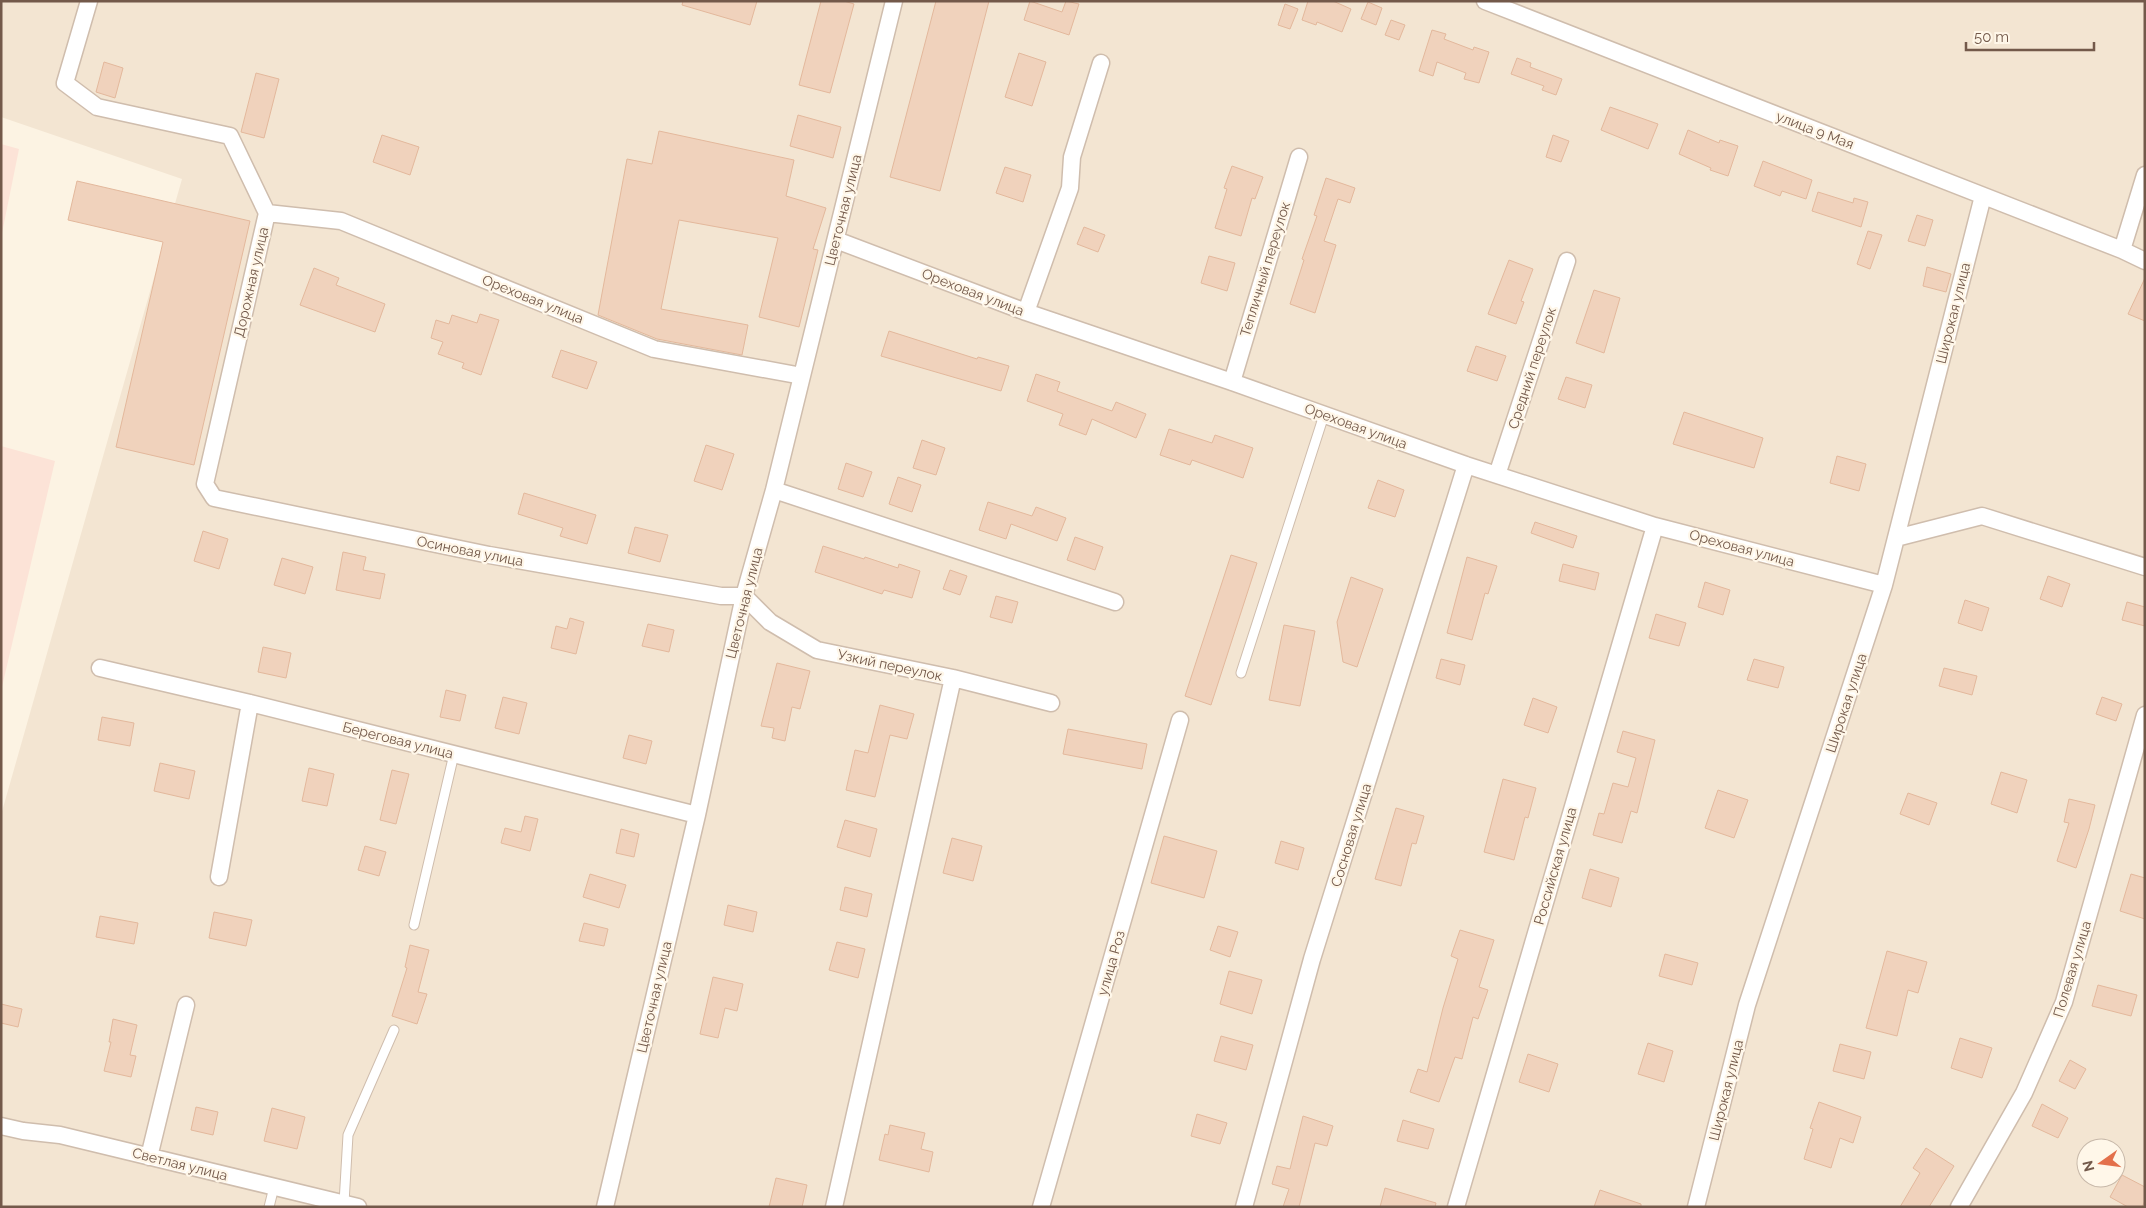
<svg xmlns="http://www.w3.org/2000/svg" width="2146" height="1208" viewBox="0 0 2146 1208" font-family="Raleway,sans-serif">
	<rect width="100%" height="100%" fill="#fcf3e3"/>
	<!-- residential -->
	<path fill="#f3e5d2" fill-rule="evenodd" d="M1,1h2144v1206h-2144v-392l181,-636 -181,-62zM2086,1148h30v30h-30z"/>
	<!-- commercial -->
	<path fill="#fce3d7" d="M1,144l18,5 -18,89z
		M1,446l54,15 -54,230z"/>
	<!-- building -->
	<path fill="#f0d2bc" stroke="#e3b89c" d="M683,1h74l-7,24 -68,-20z
		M821,1h23l10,3 -24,89 -31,-8z
		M936,1h53l-49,190 -50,-14z
		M1030,1l32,11 4,-11 13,3 -10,31 -45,-15z
		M1308,1h25l18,8 -9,23 -25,-10 -1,3 -14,-5z
		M1368,2l14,6 -6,17 -15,-6z
		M1285,4l13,5 -8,20 -12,-4z
		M1391,20l14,5 -6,15 -14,-5z
		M1432,30l14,4 -2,5 29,11 1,-3 15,5 -10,31 -15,-4 2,-6 -29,-11 -4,14 -14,-5z
		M1019,53l27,9 -14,44 -27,-9z
		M1517,58l14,5 -1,4 32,12 -6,16 -14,-5 2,-4 -33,-12z
		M104,62l19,6 -8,30 -19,-6z
		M256,73l23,6 -15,59 -23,-6z
		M1610,107l48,17 -10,25 -47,-19z
		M798,115l43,12 -8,31 -43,-12z
		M1688,130l31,13 1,-3 18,6 -10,30 -18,-6 1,-2 -32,-14z
		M659,131l135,29 -8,36 40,12 -13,41 5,1 -19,77 -40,-10 19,-79 -99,-18 -18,89 87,16 -6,30 -85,-16 -59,-24 29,-156 25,5z
		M382,135l37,12 -9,28 -37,-13z
		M1553,135l16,6 -8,21 -15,-5z
		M1763,161l49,19 -6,19 -24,-8 -2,5 -26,-10z
		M1232,166l31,11 -8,22 -3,-1 -11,38 -26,-8 12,-39 -3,-1z
		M1005,167l26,8 -8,27 -27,-9z
		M1326,178l29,10 -5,15 -12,-4 -14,42 12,4 -21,68 -25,-9 14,-44 -2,-1 15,-43 -3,-1z
		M77,181l173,40 -56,244 -78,-18 47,-205 -95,-22z
		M1818,192l35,11 1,-5 14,4 -7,25 -49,-16z
		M1917,215l16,5 -8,26 -17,-5z
		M1084,227l21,8 -7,17 -21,-8z
		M1868,231l14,4 -12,34 -13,-5z
		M1209,256l26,7 -8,28 -26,-8z
		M1509,260l24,9 -12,32 3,1 -8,22 -28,-10z
		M1927,267l24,7 -5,18 -23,-6z
		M314,268l25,10 -3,7 49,19 -10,28 -75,-27z
		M2145,278v43l-17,-7z
		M1594,290l26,8 -16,55 -28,-10z
		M480,314l19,6 -18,55 -19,-7 2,-5 -26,-9 5,-12 -12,-4 5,-18 13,4 3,-9 25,8z
		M889,331l88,28 1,-2 31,9 -8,25 -120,-35z
		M1476,346l30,10 -9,25 -30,-10z
		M561,350l36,12 -10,27 -35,-12z
		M1036,374l24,8 -3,9 55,20 4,-9 30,12 -10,24 -44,-19 -6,16 -27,-10 4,-11 -36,-13z
		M1566,377l26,8 -7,23 -27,-9z
		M1684,412l79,26 -9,30 -81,-24z
		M1169,429l43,14 3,-8 38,13 -10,30 -51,-18 -2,5 -30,-10z
		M922,440l23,8 -9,27 -23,-7z
		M706,445l28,9 -12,36 -28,-9z
		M1837,456l29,8 -7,27 -29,-8z
		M846,463l26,9 -9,25 -25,-8z
		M898,477l23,8 -9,27 -23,-8z
		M1378,480l26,10 -9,27 -27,-9z
		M524,493l72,22 -9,29 -27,-8 3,-8 -45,-14z
		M988,502l44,14 4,-9 30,11 -9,23 -46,-17 -5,15 -27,-9z
		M1535,522l42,14 -4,12 -42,-15z
		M635,527l33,8 -8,27 -32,-9z
		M203,531l25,8 -9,30 -25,-8z
		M1075,537l28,10 -8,23 -28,-10z
		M823,546l41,13 1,-2 33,11 1,-4 21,7 -8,27 -28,-8 -2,4 -67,-22z
		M343,552l23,5 -3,13 22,4 -5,25 -44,-9z
		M1231,555l26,8 -46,142 -26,-9z
		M1467,557l30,9 -9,28 -3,-1 -13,47 -25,-7z
		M282,558l31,9 -8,27 -31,-9z
		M1563,564l36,9 -4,17 -36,-9z
		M950,570l17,6 -7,19 -17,-6z
		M2048,576l22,8 -8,23 -22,-8z
		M1351,577l32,12 -26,78 -14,-5 -6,-40z
		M1705,582l25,8 -7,25 -25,-8z
		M996,596l22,6 -6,21 -22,-6z
		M1965,600l24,8 -7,23 -24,-8z
		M2127,602l18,5v19l-23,-6z
		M1656,614l30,9 -7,23 -30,-8z
		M570,618l14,4 -8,32 -25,-6 5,-22 11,3z
		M648,624l26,6 -5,22 -27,-6z
		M1284,625l31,6 -15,75 -31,-6z
		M263,647l28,6 -5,25 -28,-6z
		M1441,659l24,6 -5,20 -24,-7z
		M1754,659l30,8 -6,21 -31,-8z
		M777,663l33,8 -10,38 -8,-2 -7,34 -13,-3 2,-10 -13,-2z
		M1944,668l33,8 -5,19 -33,-9z
		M446,690l20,5 -6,26 -20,-4z
		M503,697l24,6 -8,31 -24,-6z
		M2102,697l20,7 -6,17 -20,-7z
		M1533,698l24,9 -9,26 -24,-8z
		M880,705l34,9 -7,25 -17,-4 -15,62 -29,-7 9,-40 13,3z
		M102,717l32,6 -4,23 -32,-6z
		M1068,729l79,15 -5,25 -79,-15z
		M1623,731l32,9 -18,73 -6,-2 -9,32 -29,-8 6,-22 5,1 9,-31 15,4 8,-29 -19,-6z
		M629,735l23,6 -6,23 -23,-6z
		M160,763l35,8 -6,28 -35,-8z
		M309,768l25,6 -7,32 -25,-5z
		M392,770l17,4 -13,50 -16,-4z
		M2001,772l26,8 -10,33 -26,-9z
		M1503,779l33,9 -8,30 -3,-1 -11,43 -30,-8z
		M1718,790l30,10 -14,38 -29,-10z
		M1908,793l29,10 -8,22 -29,-11z
		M2069,799l26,6 -6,24 -13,39 -19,-7 12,-38 -5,-1z
		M1396,808l28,8 -8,28 -4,-1 -11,43 -26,-7z
		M525,816l13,3 -8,32 -29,-8 4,-15 16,4z
		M845,820l32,9 -7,28 -33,-10z
		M621,829l18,5 -5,23 -18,-4z
		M1164,836l53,15 -13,47 -53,-15z
		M952,838l30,8 -9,35 -30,-8z
		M1281,841l23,7 -6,22 -23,-7z
		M365,846l21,6 -7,24 -21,-6z
		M1590,869l29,9 -8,29 -29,-9z
		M590,874l36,11 -7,23 -36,-11z
		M2131,874l14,4v41l-25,-8z
		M845,887l27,7 -5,23 -27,-7z
		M728,905l29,7 -4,20 -29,-7z
		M214,912l38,8 -6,26 -37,-8z
		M100,916l38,7 -4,21 -38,-7z
		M584,923l24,6 -4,17 -25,-5z
		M1218,926l20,6 -8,25 -20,-7z
		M1460,930l34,10 -15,47 9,3 -10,29 -5,-2 -11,42 -7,-2 -16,45 -29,-10 8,-23 9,3 16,-64 15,-49 -7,-3z
		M837,942l28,7 -7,29 -29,-8z
		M410,945l19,5 -11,42 9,2 -10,30 -25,-8 15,-48 -2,-1z
		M1887,951l40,11 -9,31 -10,-3 -11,46 -31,-8z
		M1665,954l33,9 -6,22 -33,-9z
		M1229,971l33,9 -10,34 -32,-10z
		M713,977l30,7 -6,27 -12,-3 -7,30 -18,-4z
		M2098,985l39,10 -6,21 -39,-10z
		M1,1004l21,5 -4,18 -17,-4z
		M113,1019l24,6 -7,30 6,1 -5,21 -27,-6 7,-29h-2z
		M1221,1036l32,9 -7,25 -32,-9z
		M1960,1038l32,10 -10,30 -31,-10z
		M1648,1043l25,8 -9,31 -26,-8z
		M1840,1044l31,8 -7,27 -31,-8z
		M1528,1054l30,10 -9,28 -30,-10z
		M2070,1060l16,9 -11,20 -16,-8z
		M1819,1102l42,15 -8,26 -13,-5 -9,30 -27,-9 9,-30 -3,-1z
		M2042,1104l26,14 -10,20 -26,-12z
		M196,1107l22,5 -5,23 -22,-5z
		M272,1108l33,9 -8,32 -33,-8z
		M1197,1114l30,9 -7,21 -29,-8z
		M1303,1116l30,10 -6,20 -12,-3 -16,64h-16l6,-18 -17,-5 5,-18 13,3z
		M1403,1120l31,9 -6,20 -31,-8z
		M890,1125l35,8 -4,16 12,3 -4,20 -50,-12 6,-26 3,1z
		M1926,1148l28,18 -25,41h-29l20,-34 -7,-5z
		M2122,1175l23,12v14l-3,6h-14l-18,-10z
		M776,1178l31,7 -5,22h-33z
		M1385,1188l51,15 -1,4h-55z
		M1600,1190l41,14v3h-47z"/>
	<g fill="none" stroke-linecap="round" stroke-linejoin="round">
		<defs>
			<path id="lane" d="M1241,673l83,-258
				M414,925l40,-171
				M344,1203l4,-68 46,-105
				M269,1207l5,-20"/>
			<path id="street" d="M89,1l-24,82 32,24 133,29 37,77 -62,271 9,14 275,57 232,41h23l26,26 47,28 136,28 98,25
				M1485,1l637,249 23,11
				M267,213l74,8 313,128 148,27
				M836,240l190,72 206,70 234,83 189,61 229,59
				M2122,250l23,-75
				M1026,312l44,-124 2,-31 29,-94
				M1232,382l67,-225
				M1497,475l70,-214
				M774,490l341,112
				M1896,538l86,-22 163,51
				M100,668l150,35 447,112
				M219,877l31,-174
				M1,1126l22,5 37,4 298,72
				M149,1157l37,-152
				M605,1207l92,-392 47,-219 30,-106 120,-489
				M834,1207l119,-529
				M1041,1207l139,-487
				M1244,1207l68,-248 154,-494
				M1456,1207l199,-681
				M1696,1207l51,-202 137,-420 99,-389
				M1959,1207l65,-114 40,-91 81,-287"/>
		</defs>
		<!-- lane casing -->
		<use href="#lane" stroke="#cfbdad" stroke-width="11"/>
		<!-- street casing -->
		<use href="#street" stroke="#cfbdad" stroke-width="19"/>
		<!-- lane -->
		<use href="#lane" stroke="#fff" stroke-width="9"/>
		<!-- street -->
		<use href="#street" stroke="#fff" stroke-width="16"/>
	</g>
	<g text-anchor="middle" stroke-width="4.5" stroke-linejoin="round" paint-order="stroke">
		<!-- street labels -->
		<g font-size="14" fill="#73594a" stroke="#fff7e9">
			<text transform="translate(1815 130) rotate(21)" y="5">улица 9 Мая</text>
			<text transform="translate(843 210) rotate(-76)" y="5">Цветочная улица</text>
			<text transform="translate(1265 269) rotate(-73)" y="5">Тепличный переулок</text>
			<text transform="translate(251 282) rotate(-77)" y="5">Дорожная улица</text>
			<text transform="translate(973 292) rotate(21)" y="5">Ореховая улица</text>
			<text transform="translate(533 299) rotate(22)" y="5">Ореховая улица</text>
			<text transform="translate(1953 313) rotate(-76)" y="5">Широкая улица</text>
			<text transform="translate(1532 368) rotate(-72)" y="5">Средний переулок</text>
			<text transform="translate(1356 426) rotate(20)" y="5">Ореховая улица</text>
			<text transform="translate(1742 548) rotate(15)" y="5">Ореховая улица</text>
			<text transform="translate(470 551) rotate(11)" y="5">Осиновая улица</text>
			<text transform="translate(744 603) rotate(-76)" y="5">Цветочная улица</text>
			<text transform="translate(890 665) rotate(12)" y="5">Узкий переулок</text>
			<text transform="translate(1846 703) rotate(-72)" y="5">Широкая улица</text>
			<text transform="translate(398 740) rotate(14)" y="5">Береговая улица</text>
			<text transform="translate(1351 835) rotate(-73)" y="5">Сосновая улица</text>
			<text transform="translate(1555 866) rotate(-74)" y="5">Российская улица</text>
			<text transform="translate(1111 963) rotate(-74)" y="5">улица Роз</text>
			<text transform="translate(2072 969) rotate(-73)" y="5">Полевая улица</text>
			<text transform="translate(654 997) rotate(-77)" y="5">Цветочная улица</text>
			<text transform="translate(1726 1090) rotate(-76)" y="5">Широкая улица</text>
			<text transform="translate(180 1164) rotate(14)" y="5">Светлая улица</text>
		</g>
	</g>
	<!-- border -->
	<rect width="2146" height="1208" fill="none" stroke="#73594a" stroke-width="5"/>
	<!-- north arrow -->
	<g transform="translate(2101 1163) rotate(256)"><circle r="24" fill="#fff7e9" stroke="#c7b8a9"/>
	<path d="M0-4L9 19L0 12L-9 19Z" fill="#e3704b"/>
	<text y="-8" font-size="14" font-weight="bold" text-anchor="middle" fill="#73594a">N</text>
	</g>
	<!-- scale -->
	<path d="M1966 42v8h128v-8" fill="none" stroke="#73594a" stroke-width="2.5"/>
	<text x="1974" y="42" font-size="15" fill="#73594a" stroke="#fff7e9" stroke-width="4" paint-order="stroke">50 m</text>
</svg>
